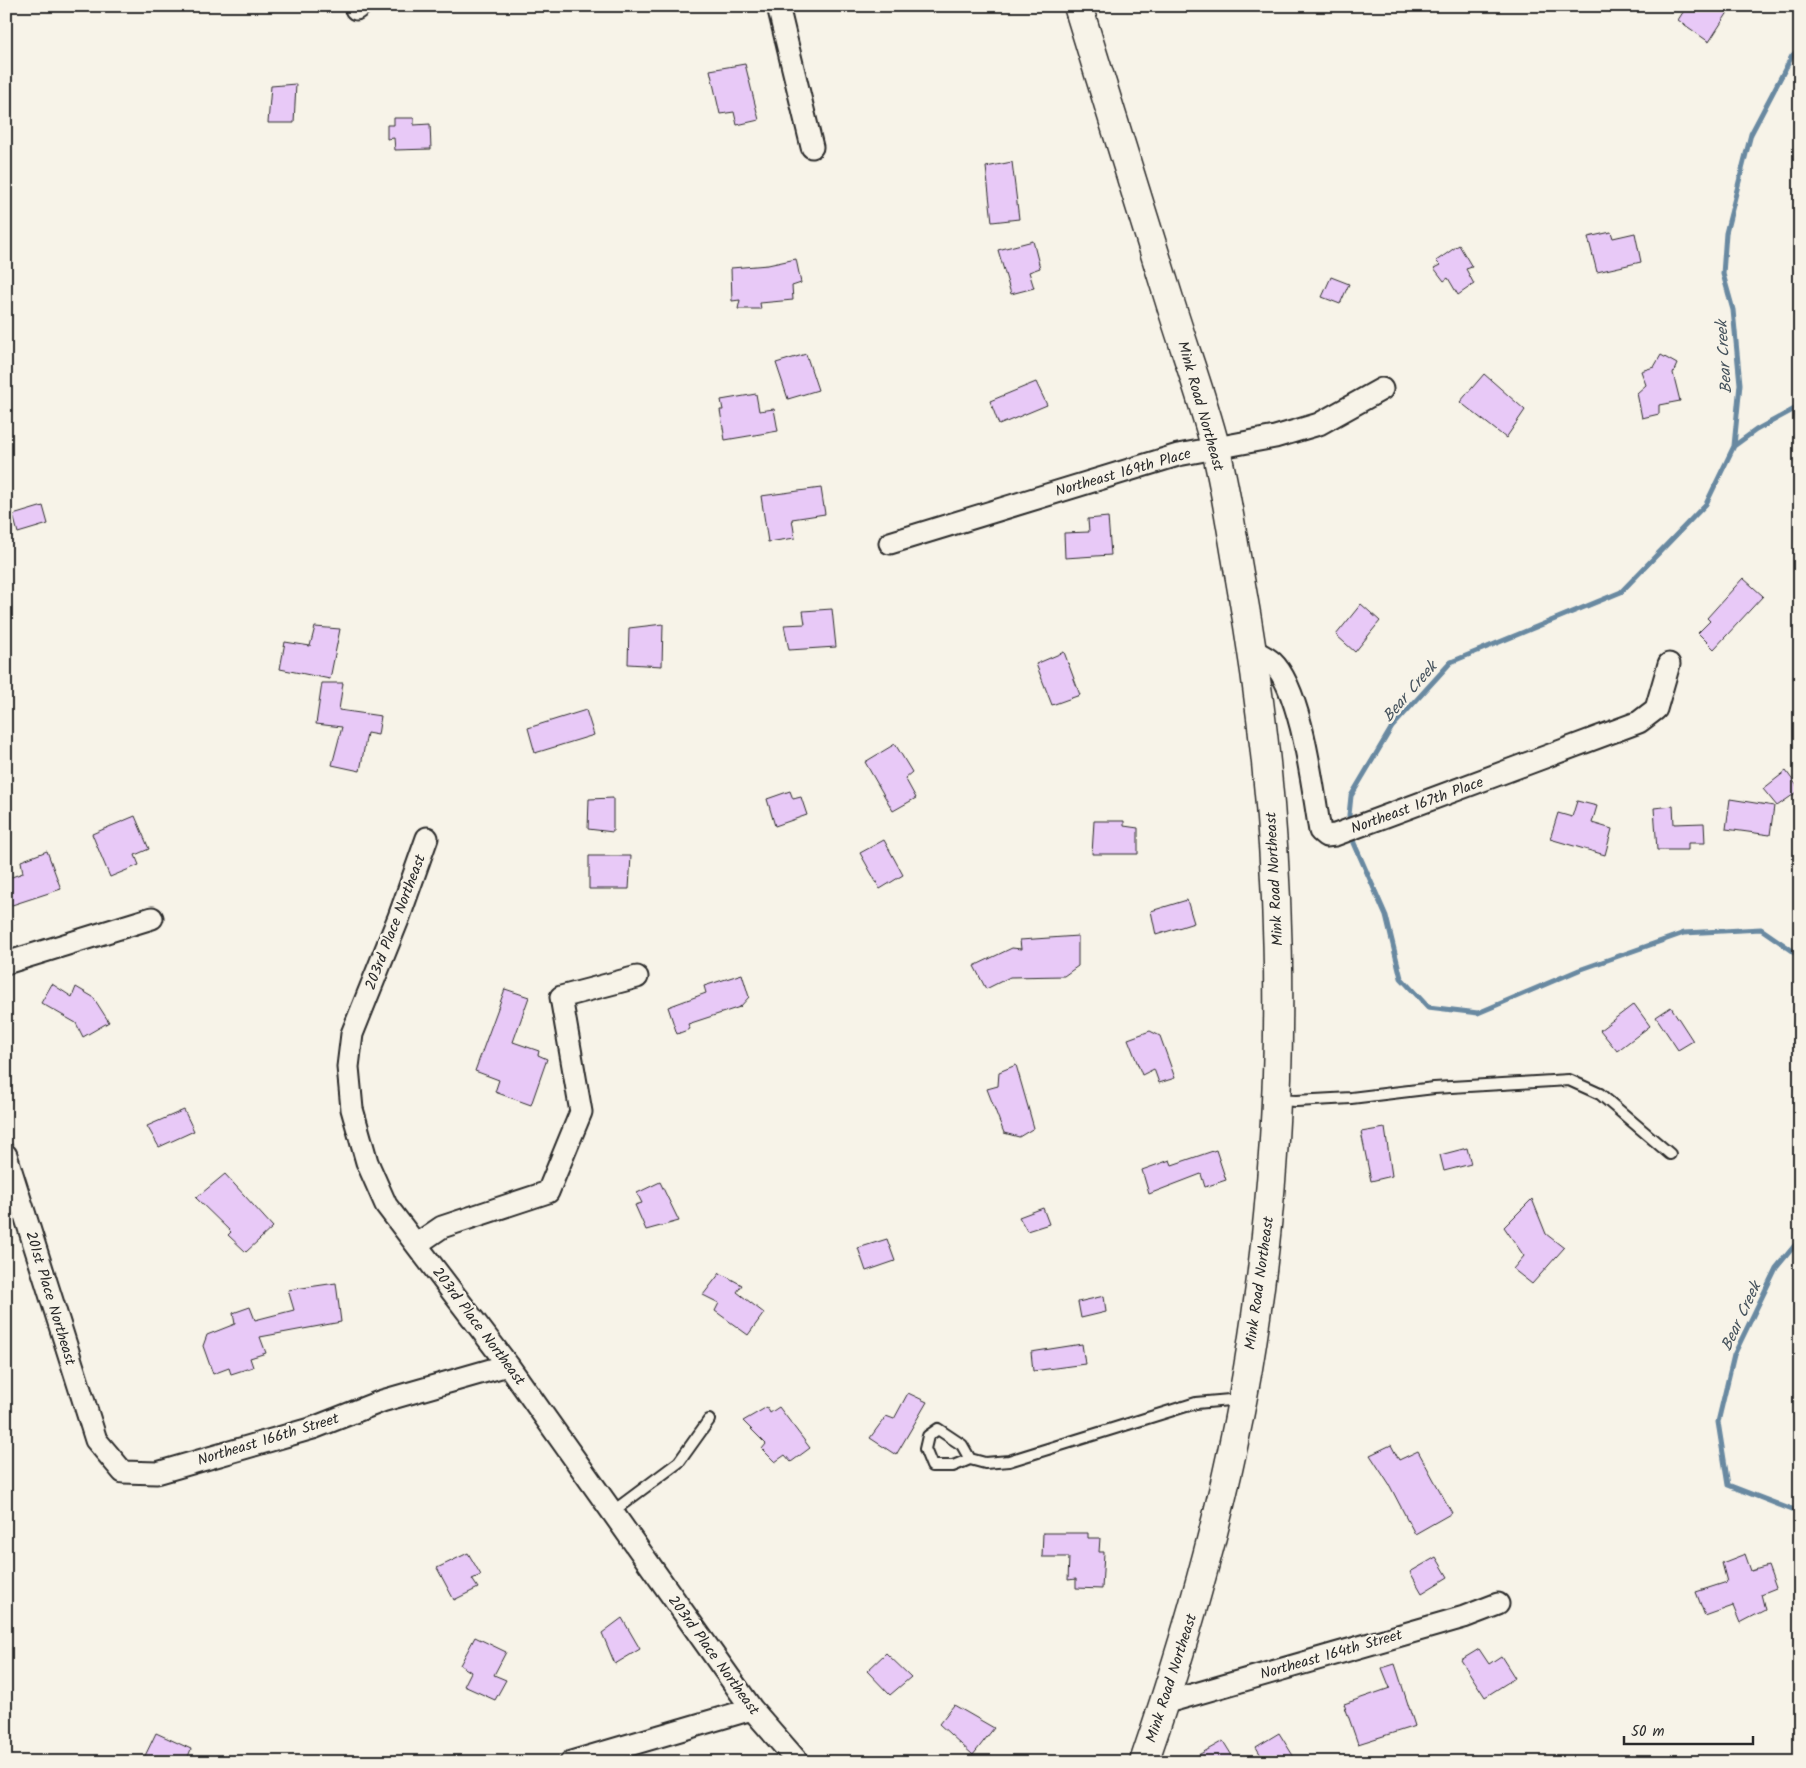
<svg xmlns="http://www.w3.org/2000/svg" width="1806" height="1768" viewBox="0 0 1806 1768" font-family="Kalam,sans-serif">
	<rect width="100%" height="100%" fill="#f7f3e8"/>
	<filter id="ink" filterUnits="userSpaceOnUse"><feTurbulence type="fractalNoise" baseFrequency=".02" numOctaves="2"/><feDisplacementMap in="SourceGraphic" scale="10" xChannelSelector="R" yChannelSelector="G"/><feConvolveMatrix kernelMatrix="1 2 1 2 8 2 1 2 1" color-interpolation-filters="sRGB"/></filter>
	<g filter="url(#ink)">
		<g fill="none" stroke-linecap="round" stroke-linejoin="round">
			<!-- stream -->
			<path stroke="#6989a1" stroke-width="5" d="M1734,446l22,-16 44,-24
				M1350,824l-1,-9 2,-19 41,-69 59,-65 170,-70 85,-88 28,-58 6,-62 -7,-74 -10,-36 3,-41 25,-99 41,-78 8,-7
				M1352,835l2,8 32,73 15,62 27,29 50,6 101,-43 105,-37 77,-4 39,27
				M1800,1239l-24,29 -42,87 -16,67 10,63 72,28"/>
		</g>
		<!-- building -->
		<path fill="#e8c9f7" stroke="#2b2b2b" d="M1687,6h45l-23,36 -31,-22z
			M745,64l14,56 -22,5 -3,-13 -14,2 -10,-44z
			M296,84l-2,39h-26l3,-37z
			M394,118h20v7l16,-1 1,25 -36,1 -1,-12 -7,1v-14h7z
			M1012,162l7,57 -27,3 -6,-55z
			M1611,232l2,6 22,-5 6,29 -44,10 -9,-35z
			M1033,241l7,27 -11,4 5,16 -23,6 -13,-44z
			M1459,245l13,22 -6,2 8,15 -16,11 -10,-17 -4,3 -10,-13 6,-3 -4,-4z
			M796,259l5,24 -9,3 1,14 -33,3 1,6h-23l2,-9 -8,1 -1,-33 37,-3z
			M1331,277l18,7 -9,20 -18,-7z
			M806,354l12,36 -30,9 -12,-36z
			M1661,355l16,9 -4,9 7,28 -21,4v9l-17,4 -5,-25 9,-8 -5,-14 13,-4z
			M1484,374l41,36 -19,28 -46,-36z
			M1036,382l11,23 -48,20 -9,-24z
			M756,394l3,17 15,-2 4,22 -53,9 -5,-30h3l-2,-10z
			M821,488l4,26 -33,5 3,19 -27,4 -7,-46z
			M43,506l5,18 -30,9 -5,-18z
			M1108,517l3,38 -46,3 -1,-25 25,-1 -1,-13z
			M1743,578l20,18 -49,53 -16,-16 12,-12 -3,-3z
			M1361,604l19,17 -25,31 -19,-17z
			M832,609l4,38 -47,3 -5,-25 21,-1 -2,-13z
			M663,624l-1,42 -34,-2 1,-36z
			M315,627l25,2 -10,50 -50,-10 5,-27 25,4z
			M1064,652l16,43 -28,10 -16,-41z
			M322,683h21l-4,27 42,6 -3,19 -11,-2 -7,38 -28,-6 10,-38 -26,-3z
			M586,710l8,25 -59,18 -7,-25z
			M895,744l17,28 -7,6 11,20 -23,13 -28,-49z
			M1786,771l14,19 -23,16 -14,-17z
			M790,791l3,8 8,-2 6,18 -32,11 -8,-27z
			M613,798v34l-25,-3 1,-30z
			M1730,799l44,7 -4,29 -44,-6z
			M1577,801l20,5 -5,17 20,6 -7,26 -55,-16 8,-26 14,4z
			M1673,806l1,18 30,-1 1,20h-17v7h-31l-3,-42z
			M135,816l14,33 -14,6 4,10 -29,12 -18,-43z
			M1094,821h30v5l14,2v26h-46z
			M884,840l19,35 -23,14 -20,-36z
			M47,851l14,38 -55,18v-28l17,-6 -2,-12z
			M589,856h42l-2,33h-40z
			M1187,900l7,23 -38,12 -5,-24z
			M1078,936v30l-14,10 -54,1 -24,12 -12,-23 38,-18 9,1 -1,-9z
			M742,974l7,23 -9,10 -52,17 2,5 -13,5 -9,-27 38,-14 -2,-7z
			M52,984l20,13 4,-10 17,10 16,25 -26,15 -7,-14 -35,-20z
			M505,989l24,8 -16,45 26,9 -1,4 9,4 -16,46 -36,-13 4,-12 -24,-9z
			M1634,1004l16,22 -33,25 -17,-21z
			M1671,1007l22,34 -15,9 -22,-33z
			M1150,1031l10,5 15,42 -16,5 -5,-14 -12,6 -14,-36z
			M1016,1065l18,63 -15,9 -15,-4 -17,-44 11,-3 1,-14z
			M184,1110l10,21 -35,16 -12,-21z
			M1385,1128l7,48 -21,5 -10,-49z
			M1467,1148l4,16 -27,7 -4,-16z
			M1216,1150l10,30 -21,7 -4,-13 -52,20 -7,-24 28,-10 2,5z
			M225,1174l48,53 -27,25 -18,-17 3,-3 -35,-34z
			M660,1182l19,39 -33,9 -11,-25 7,-2 -5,-10z
			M1532,1199l14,35 18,14 -32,36 -19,-15 11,-13 -20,-29z
			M1043,1208l6,16 -22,7 -8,-14z
			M887,1239l8,22 -29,10 -8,-23z
			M720,1273l22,12 -5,7 27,21 -16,22 -33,-24 4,-8 -16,-8z
			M336,1283l5,39 -81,15 6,16 -16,5 3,9 -22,7 -2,-6 -16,6 -10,-28 4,-11 28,-11 -2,-11 17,-6 5,13 39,-10 -6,-20z
			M1104,1296l2,16 -25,6 -3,-16z
			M1082,1344l3,20 -52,7 -2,-19z
			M908,1393l19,9 -31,53 -26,-17 16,-22 8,3z
			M767,1407l3,6 9,-6 31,41 -19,14 -6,-7 -10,7 -13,-13 4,-5 -23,-23z
			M1391,1445l8,15 19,-9 34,62 -37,21 -25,-48 -20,-31z
			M1043,1533h45v5h12l-1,14h5l-2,37 -26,-1v-9l-8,1 1,-23h-27z
			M468,1553l13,22 -9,4 6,9 -24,12 -17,-32z
			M1745,1554l6,17 17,-5 8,22 -15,6 4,16 -25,13 -7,-17 -28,10 -9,-24 31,-10 -5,-19z
			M1436,1557l12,20 -26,16 -12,-21z
			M622,1618l18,31 -25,15 -13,-31z
			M475,1637l31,15 -12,23 12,5 -11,20 -31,-14 7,-14 -11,-7z
			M1479,1649l10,15 12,-8 14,22 -30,19 -24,-37z
			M886,1653l25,24 -21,18 -23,-24z
			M1395,1664l20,62 -57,18 -14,-40 46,-16 -8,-20z
			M954,1705l40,23 -21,27 -34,-31z
			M156,1733l35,16 -5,13h-44z
			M1279,1733l18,29h-32l-9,-15z
			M1223,1741l13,21h-50z"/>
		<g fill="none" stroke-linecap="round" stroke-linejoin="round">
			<defs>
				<path id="lane" d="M1277,1100l19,1 55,-3 83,-10 135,-8 31,14 70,60
					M970,1459l-17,7h-21l-7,-17 3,-13 10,-7 24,16 8,14 15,4 24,-2 187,-58 45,-4
					M612,1512l67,-50 30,-42"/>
				<path id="street" d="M778,6l34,141
					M356,9l4,-3
					M890,543l288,-88 97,-18 44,-13 63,-35
					M1253,650c6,4 14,7 19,12 30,28 41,129 48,169l6,5 9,-1 304,-113 17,-13 13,-45
					M427,838l-28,79 -47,117 -4,33 4,42 15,53 19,43 122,160 244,344 46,53
					M6,963l146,-45
					M6,1155l90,285 27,32 34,1 156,-45 69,-27 126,-36
					M417,1244l25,-17 106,-35 33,-80 -20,-115 76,-20
					M1164,1703l300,-86 34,-13
					M571,1762l181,-53"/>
				<path id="secondary" d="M1078,6c30,98 61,196 91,293 15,49 33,97 46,147 11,43 17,89 25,133 44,242 51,493 16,737 -21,152 -62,301 -112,446"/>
			</defs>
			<!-- lane casing -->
			<use href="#lane" stroke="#2b2b2b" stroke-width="14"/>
			<!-- street casing -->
			<use href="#street" stroke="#2b2b2b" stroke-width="25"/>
			<!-- secondary casing -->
			<use href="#secondary" stroke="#2b2b2b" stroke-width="31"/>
			<!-- lane -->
			<use href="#lane" stroke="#f7f3e8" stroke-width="10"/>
			<!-- street -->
			<use href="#street" stroke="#f7f3e8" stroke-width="21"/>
			<!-- secondary -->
			<use href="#secondary" stroke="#f7f3e8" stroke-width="28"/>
		</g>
	</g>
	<g text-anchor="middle" stroke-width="5" stroke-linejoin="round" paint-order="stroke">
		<!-- street labels -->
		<g font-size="15" fill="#2b2b2b" stroke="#f7f3e8">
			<text transform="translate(1201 406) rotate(74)" y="5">Mink Road Northeast</text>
			<text transform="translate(1123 472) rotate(-16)" y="5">Northeast 169th Place</text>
			<text transform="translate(1417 805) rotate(-20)" y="5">Northeast 167th Place</text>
			<text transform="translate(1274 879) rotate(-93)" y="5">Mink Road Northeast</text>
			<text transform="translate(395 922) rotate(-69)" y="5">203rd Place Northeast</text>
			<text transform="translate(1259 1283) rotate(-82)" y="5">Mink Road Northeast</text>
			<text transform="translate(51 1298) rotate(73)" y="5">201st Place Northeast</text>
			<text transform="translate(479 1326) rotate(53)" y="5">203rd Place Northeast</text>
			<text transform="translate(268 1439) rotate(-17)" y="5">Northeast 166th Street</text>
			<text transform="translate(1331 1654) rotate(-16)" y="5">Northeast 164th Street</text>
			<text transform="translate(714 1655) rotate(54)" y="5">203rd Place Northeast</text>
			<text transform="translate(1171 1678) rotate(-72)" y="5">Mink Road Northeast</text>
		</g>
		<!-- water labels -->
		<g font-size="16" font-style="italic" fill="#45525c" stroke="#f7f3e8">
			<text transform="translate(1723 357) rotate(-94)" y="6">Bear Creek</text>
			<text transform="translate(1409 691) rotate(-49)" y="6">Bear Creek</text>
			<text transform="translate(1740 1316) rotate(-65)" y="6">Bear Creek</text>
		</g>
	</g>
	<!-- margin -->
	<rect width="1806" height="1768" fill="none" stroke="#f7f3e8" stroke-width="25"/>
	<rect x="12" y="12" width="1781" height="1743" fill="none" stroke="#2b2b2b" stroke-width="2" filter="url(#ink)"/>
	<!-- scale -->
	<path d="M1624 1736v8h129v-8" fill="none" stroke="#2b2b2b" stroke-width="2.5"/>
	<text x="1631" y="1736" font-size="15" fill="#2b2b2b" stroke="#f7f3e8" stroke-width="4" paint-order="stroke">50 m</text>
</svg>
